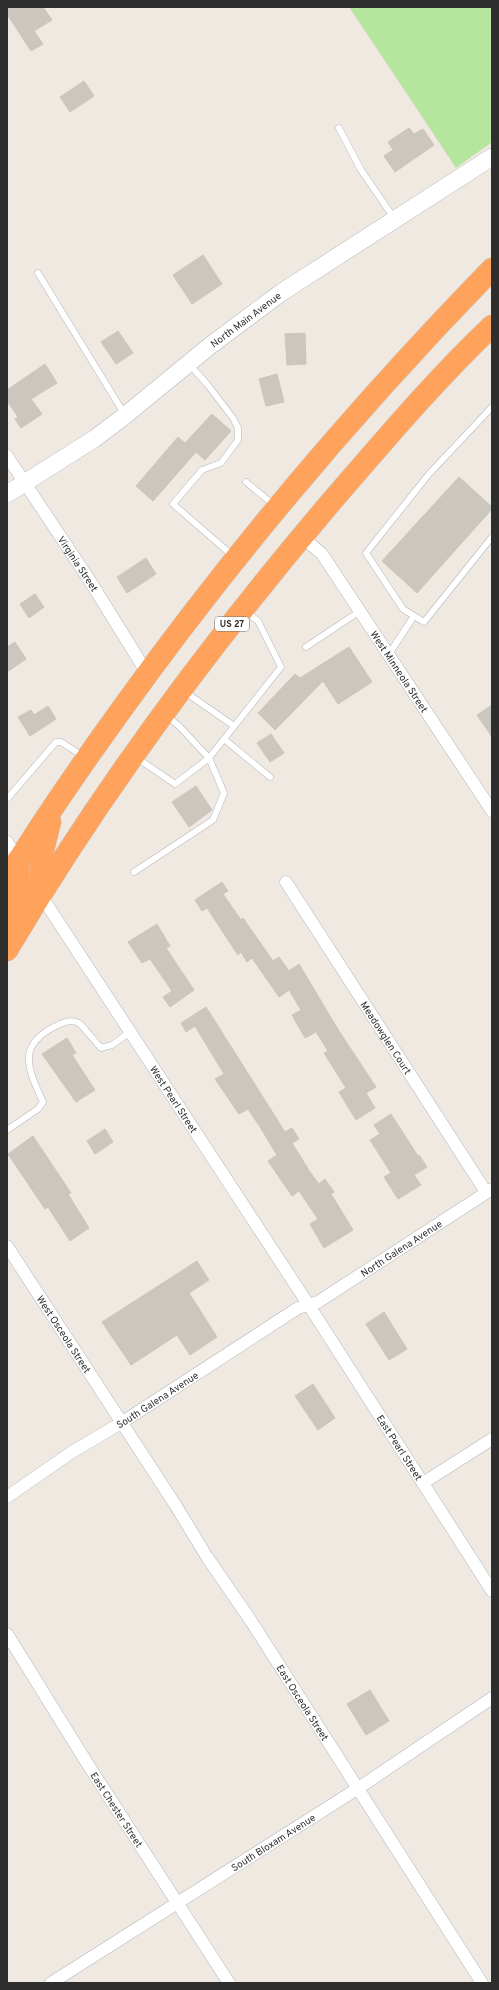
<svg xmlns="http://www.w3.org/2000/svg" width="499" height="1990" viewBox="0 0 499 1990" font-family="Overpass,sans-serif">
	<rect width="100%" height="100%" fill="#efe9e1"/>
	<!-- green -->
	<path fill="#b6e59e" d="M349,7h143v135l-36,26z"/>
	<!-- building -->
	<path fill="#cbc7bf" stroke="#cbc5ba" d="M7,7h36l9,13 -18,11 9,13 -12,7 -24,-37z
		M84,81l10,15 -24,16 -10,-15z
		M409,128l5,6 9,-5 11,16 -39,27 -11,-16 9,-6 -5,-8z
		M203,255l19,29 -30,20 -19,-29z
		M118,331l15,22 -17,11 -15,-22z
		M305,333l1,31 -19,1 -2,-31z
		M45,364l12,19 -26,16 11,15 -21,14 -6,-9 3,-2 -11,-16v-11z
		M277,374l7,28 -18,4 -7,-27z
		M212,414l19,17 -26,29 -9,-8 -43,49 -17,-15 42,-49 7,6z
		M459,477l33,30v2l-75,84 -35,-32z
		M146,558l10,16 -29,19 -10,-16z
		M35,594l9,13 -15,11 -9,-14z
		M15,642l11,17 -19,13v-25z
		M349,647l23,35 -34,22 -15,-23 -48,49 -17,-17 37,-39 5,4z
		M492,705v32l-15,-22z
		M48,706l8,13 -26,17 -12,-19 13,-7 3,5z
		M271,734l13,19 -14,9 -13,-19z
		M196,786l16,24 -23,17 -17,-25z
		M222,882l6,9 -5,3 18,26 2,-2 30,43 6,-4 10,14 10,-7 40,67 37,56 -10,6 9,15 -19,12 -17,-28 7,-4 -22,-35 4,-2 -12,-19 -11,6 -13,-23 9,-5 -12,-20 -10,7 -27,-39 -5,4 -6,-10 -3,3 -31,-47 -5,3 -7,-11z
		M157,924l13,22 -4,2 28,42 -24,17 -7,-10 9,-6 -22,-32 -8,4 -14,-21z
		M206,1007l79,125 7,-4 7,11 -7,4 18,29 9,12 6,-5 9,13 -3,2 22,36 -29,18 -14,-24 8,-5 -19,-28 -7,5 -24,-35 9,-6 -17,-28 -12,-18 -9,5 -24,-35 9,-5 -29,-48 -9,6 -5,-9z
		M67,1038l9,15 -4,2 23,35 -19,12 -34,-48z
		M391,1114l27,42 1,-1 8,12 -13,8 7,10 -23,14 -14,-22 7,-4 -21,-33 10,-6 -6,-9z
		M105,1129l8,13 -18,12 -8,-13z
		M33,1136l38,57 -3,1 21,34 -19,13 -22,-34 -3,2 -37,-55z
		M197,1261l12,19 -20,13 28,44 -27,18 -13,-20 -46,30 -29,-43z
		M384,1312l23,37 -18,11 -23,-36z
		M313,1384l22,34 -17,12 -23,-34z
		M370,1690l19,31 -23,14 -19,-31z"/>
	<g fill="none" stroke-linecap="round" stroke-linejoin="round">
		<defs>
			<path id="lane" d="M339,128l22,42 33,48
				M38,273l87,142
				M189,364l18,20 26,34 5,10v12l-17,23 -19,7 -29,34 60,52
				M492,407l-63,67 -63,79 37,56 21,13 68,-85
				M246,482l28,23
				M306,647l54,-36
				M389,654l25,-38
				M185,692l49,34
				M224,739l46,38
				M137,758l38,26 34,-26 72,-91 -23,-46 -12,-9
				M7,799l49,-57h5l22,14
				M134,872l79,-52 11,-27 -15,-35 -30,-32 -12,-10
				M7,1130l31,-21 5,-7c-15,-33 -27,-57 13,-76 7,-4 15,-7 23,-3 2,1 18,21 22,25l11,-3 18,-13"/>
			<g id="street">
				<path id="s1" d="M7,456l83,125 57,92"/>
				<path id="s2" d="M302,537l20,17 170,257"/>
				<path d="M7,842l12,17"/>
				<path id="s3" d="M286,882l200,310"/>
				<path id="s4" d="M40,894l268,410 184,287"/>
				<path id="s5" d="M7,1246l169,260 31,51 44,64 231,362"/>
				<path d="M423,1483l69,-44"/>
				<path id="s6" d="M7,1497l65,-45 49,-29 177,-115 20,-6 174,-113"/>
				<path id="s7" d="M7,1634l80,129 142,220"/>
				<path id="s8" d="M51,1983l306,-194 135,-91"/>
			</g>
			<g id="secondary">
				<path id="s9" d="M7,494l87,-55 28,-21 89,-73 71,-53 210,-135"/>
			</g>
			<path id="highway" d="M7,879c35,-57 73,-112 112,-166 113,-158 238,-305 373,-444
				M40,894l2,-40 8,-32
				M11,932l7,-35 1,-38
				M7,950c94,-159 205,-308 324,-448 52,-60 103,-121 161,-176"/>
		</defs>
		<!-- lane casing -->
		<use href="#lane" stroke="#b4b7c1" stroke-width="7"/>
		<!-- street casing -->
		<use href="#street" stroke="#b4b7c1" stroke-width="13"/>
		<!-- secondary casing -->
		<use href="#secondary" stroke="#b4b7c1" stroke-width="18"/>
		<!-- highway casing -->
		<use href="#highway" stroke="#c9c9c9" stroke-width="23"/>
		<!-- lane -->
		<use href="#lane" stroke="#fff" stroke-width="6"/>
		<!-- street -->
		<use href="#street" stroke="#fff" stroke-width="12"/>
		<!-- secondary -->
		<use href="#secondary" stroke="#fff" stroke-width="17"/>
		<!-- highway -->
		<use href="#highway" stroke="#ffa35c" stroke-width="22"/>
	</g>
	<g text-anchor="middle" stroke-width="3.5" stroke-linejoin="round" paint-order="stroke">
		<!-- shield labels -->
		<rect fill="#fff" stroke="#6d6d6d" stroke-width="1" x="215" y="617" width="34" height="14" rx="3"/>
		<g font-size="9" font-weight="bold" fill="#2e2e2e">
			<text x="232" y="627">US 27</text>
		</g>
		<!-- street labels -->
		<g font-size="10" fill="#2e2e2e" stroke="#fff">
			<text dy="4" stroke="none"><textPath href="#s9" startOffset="296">North Main Avenue</textPath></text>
			<text dy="4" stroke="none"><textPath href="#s1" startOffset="129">Virginia Street</textPath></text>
			<text dy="4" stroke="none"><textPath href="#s2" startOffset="167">West Minneola Street</textPath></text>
			<text dy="4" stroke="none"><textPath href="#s3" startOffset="185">Meadowglen Court</textPath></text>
			<text dy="4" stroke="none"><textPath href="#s4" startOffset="245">West Pearl Street</textPath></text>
			<text dy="4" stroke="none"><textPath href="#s6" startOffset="467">North Galena Avenue</textPath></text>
			<text dy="4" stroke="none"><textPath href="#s5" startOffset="105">West Osceola Street</textPath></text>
			<text dy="4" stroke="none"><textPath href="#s6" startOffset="179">South Galena Avenue</textPath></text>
			<text dy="4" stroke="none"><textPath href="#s4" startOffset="660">East Pearl Street</textPath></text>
			<text dy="4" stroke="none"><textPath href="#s5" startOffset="544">East Osceola Street</textPath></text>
			<text dy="4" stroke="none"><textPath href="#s7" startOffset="207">East Chester Street</textPath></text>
			<text dy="4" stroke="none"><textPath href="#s8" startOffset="263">South Bloxam Avenue</textPath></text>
		</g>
	</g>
	<!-- border -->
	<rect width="499" height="1990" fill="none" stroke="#2e2e2e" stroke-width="16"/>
</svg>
